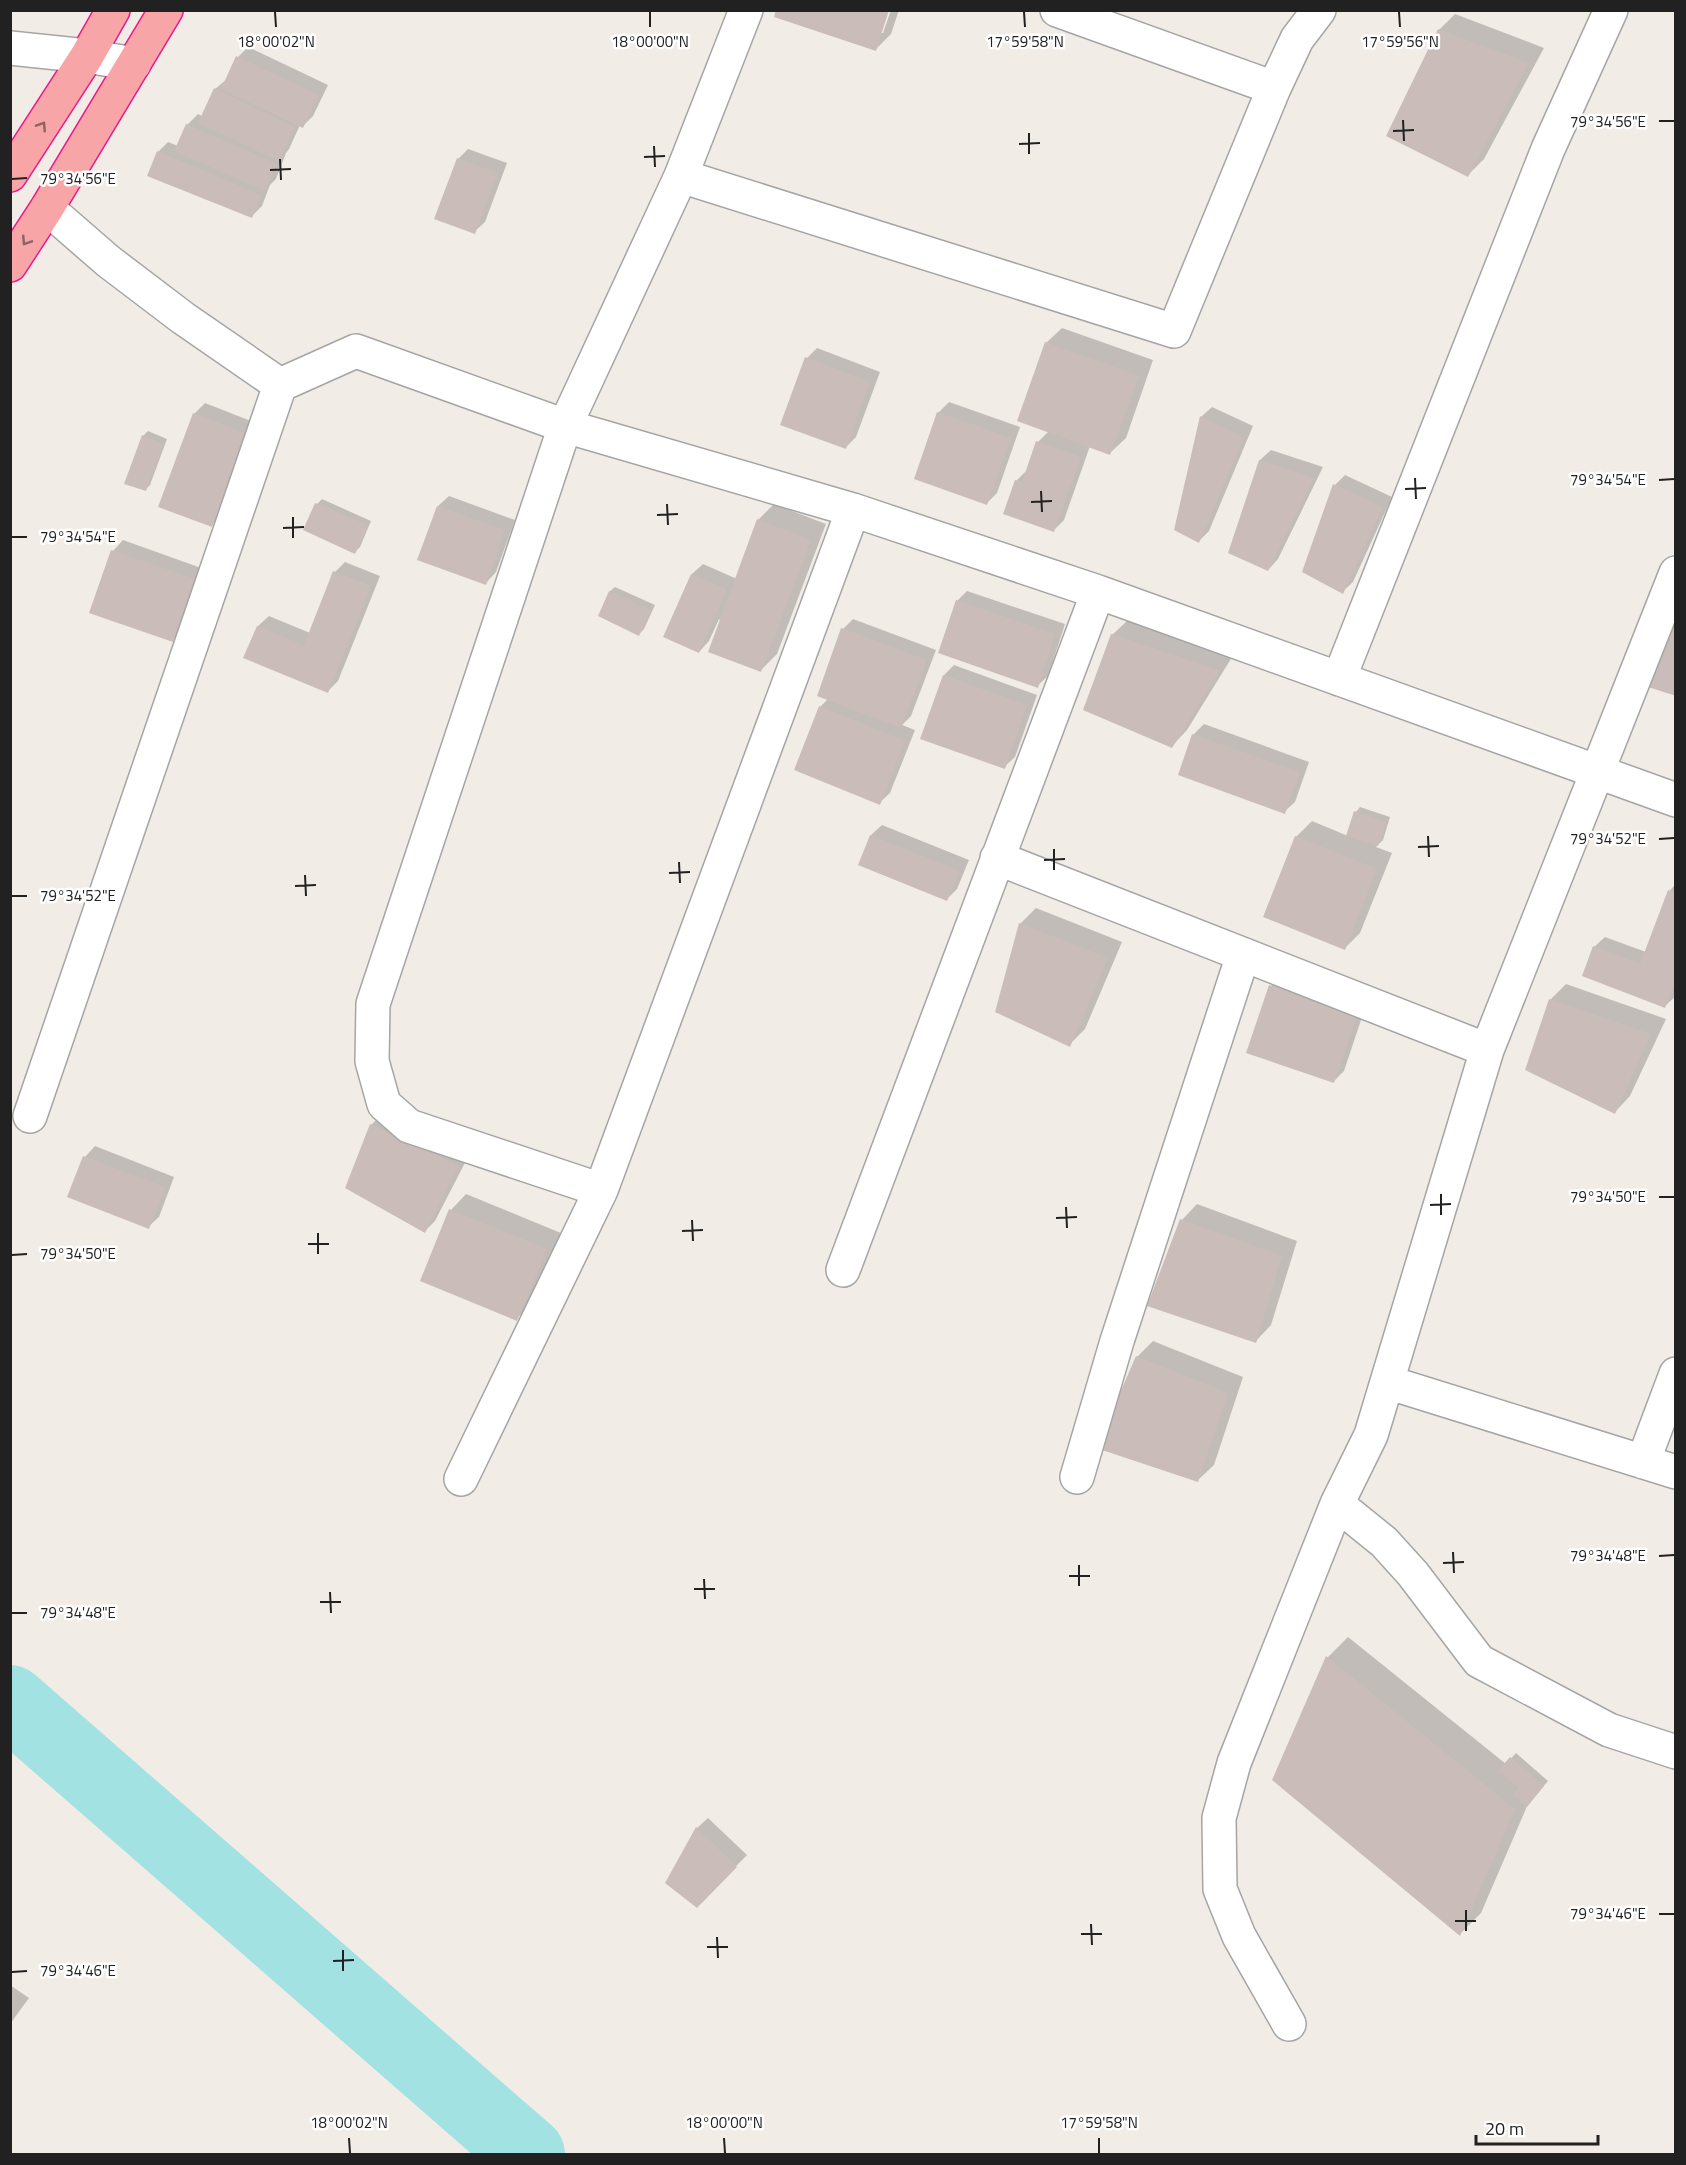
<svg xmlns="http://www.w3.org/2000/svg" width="1686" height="2165" viewBox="0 0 1686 2165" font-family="'Titillium Web',sans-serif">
	<rect width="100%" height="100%" fill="#f2ece6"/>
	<!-- shadow -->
	<path fill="#0003" d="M891,10h8l-8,24 -16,16 5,-17h3z
		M1455,14l89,34 -60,111 -16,16 -29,-145z
		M248,47l80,38 -15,31 -10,10 -3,-1 -11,24 -3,4 -10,26 -6,6 -8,21 -11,11 -93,-65 10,-10 10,4 9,-21 11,-11 4,2 13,-27 12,-10 11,-22z
		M468,149l39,14 -22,59 -11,10 -16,-73z
		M1062,328l91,32 -27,78 -16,15 -20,-7 -26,74 -10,10 -49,-17 12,-33 10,-10 11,-28 11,-11 -3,-88z
		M817,348l63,24 -24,65 -11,11 -38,-90z
		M949,402l71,25 -23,66 -10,10 -49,-90z
		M205,403l51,20 -34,92 -11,10 -17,-111z
		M1212,407l41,19 -44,105 -10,10 2,-124z
		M148,431l19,8 -17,46 -5,5 -2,-54z
		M1271,450l52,17 -45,92 -10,11 -38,-18 30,-92z
		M1345,475l47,22 -39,85 -11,10 -7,-107z
		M449,496l66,24 -19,52 -10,11 -48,-77z
		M322,499l49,22 -11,26 -5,5 -50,-22 12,-26z
		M774,504l52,20 -49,130 -16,16 -42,-51 -10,22 -10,11 -34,-16 27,-62 11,-10 34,15 21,-59z
		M123,540l81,29 -21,61 -11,10 -59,-89z
		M345,562l35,14 -42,105 -10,10 -83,-34 13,-31 11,-10 41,17 25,-61z
		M615,587l40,18 -11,24 -5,5 -39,-19 10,-24z
		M967,591l98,33 -17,52 -11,10 -80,-85z
		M853,619l83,31 -25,66 -9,9 13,5 -25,63 -11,10 -59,-96 8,-8 15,-70z
		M1128,620l106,34 -47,76 -15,16 -60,-111z
		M954,665l83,30 -22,62 -11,10 -82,-29 22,-63z
		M1204,724l105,38 -14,40 -11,10 -105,-38 15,-40z
		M1360,807l30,10 -7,23 -7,7 16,6 -32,80 -15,15 -49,-111 16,-16 36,15 8,-24z
		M882,825l87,35 -12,29 -10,10 -87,-35 11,-29z
		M1676,884v112l-11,10 -71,-59 11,-10 41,15 23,-61z
		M1036,908l86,34 -37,87 -16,16 -49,-121z
		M1281,976l85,29 -22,66 -10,10 -63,-95z
		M1566,984l100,35 -36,77 -15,16 -65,-112z
		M382,1114l87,41 -34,66 -10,10 -78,-43 24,-63z
		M95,1146l79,31 -15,40 -11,10 -79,-31 16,-39z
		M466,1194l95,39 -29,71 -16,15 -95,-39 30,-70z
		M1197,1204l100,37 -26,84 -15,16 -74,-121z
		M1153,1341l90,36 -29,88 -16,15 -61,-123z
		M1348,1637l158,127 10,-11 32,28 -20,23 -47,109 -21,21 -186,-155 54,-122z
		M708,1818l39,37 -50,51 -30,-24 30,-54z
		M10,1985l19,13 -19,26z"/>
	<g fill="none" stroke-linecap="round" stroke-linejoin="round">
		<!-- river -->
		<path stroke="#a3e2e3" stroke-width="74" d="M10,1702l518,452"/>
	</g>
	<!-- building -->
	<path fill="#cabdb9" d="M776,10h113l-13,41 -102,-34z
		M1438,29l91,34 -61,114 -82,-41z
		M236,56l83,39 -16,33 -82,-39z
		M214,88l81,39 -16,34 -81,-38z
		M186,124l91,40 -12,27 -91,-40z
		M157,151l104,44 -9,23 -105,-42z
		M457,158l41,15 -23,61 -41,-15z
		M1045,342l94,34 -29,79 -93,-34z
		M805,357l65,25 -24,67 -66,-24z
		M937,412l74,26 -24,67 -73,-26z
		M193,413l54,21 -35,93 -54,-20z
		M1200,416l44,21 -45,106 -25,-13z
		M142,435l21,9 -17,47 -22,-7z
		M1036,441l45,16 -27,75 -51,-18 12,-34 7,2z
		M1259,460l55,18 -46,93 -40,-18z
		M1333,484l50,23 -40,87 -41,-22z
		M315,503l53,22 -13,29 -52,-24z
		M437,506l68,24 -19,55 -69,-25z
		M757,519l54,21 -50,132 -53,-20z
		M111,550l84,29 -22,63 -84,-29z
		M333,571l38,15 -43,107 -85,-35 14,-32 47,19z
		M691,574l36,15 -28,64 -36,-16z
		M609,591l42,19 -12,26 -41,-20z
		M956,600l99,34 -17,54 -100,-35z
		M1669,624l7,2v70l-28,-9z
		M841,628l86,32 -26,68 -84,-32z
		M1111,634l109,36 -48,78 -89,-38z
		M943,675l84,30 -22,64 -85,-30z
		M819,706l86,35 -25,64 -86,-35z
		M1192,734l108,38 -15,42 -107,-39z
		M1354,811l32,11 -8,24 -32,-10z
		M870,835l90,36 -13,30 -89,-36z
		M1295,836l82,33 -32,81 -82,-33z
		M1668,890l8,3v88l-11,27 -83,-32 11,-30 47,18z
		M1019,923l89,35 -38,89 -75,-35z
		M1269,985l88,30 -23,68 -88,-30z
		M1549,999l102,35 -36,80 -90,-44z
		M370,1124l89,42 -34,67 -80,-45z
		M83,1156l82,31 -16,42 -82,-32z
		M449,1209l98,40 -30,72 -97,-40z
		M1180,1219l102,37 -26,87 -109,-37z
		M1136,1356l92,37 -30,89 -102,-34z
		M1326,1656l189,153 -55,127 -188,-156z
		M1510,1757l34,29 -17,21 -14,-12 6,-7 -21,-17z
		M696,1827l41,40 -40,41 -32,-25z"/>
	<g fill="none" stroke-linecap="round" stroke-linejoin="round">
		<defs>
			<path id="minor" d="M1057,10l217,78
				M10,48l77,8 47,8
				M681,176l493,155 100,-243 23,-49 22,-29
				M47,208l61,53 75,57 97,67 76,-34 209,75 288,84 245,82 578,208
				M1339,679l209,-530 63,-139
				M997,858l490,192
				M30,1116l250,-731
				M601,1190l-192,-64 -25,-22 -12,-43 1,-57 192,-578 116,-250 65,-166
				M843,1270l255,-678
				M1387,1382l289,90
				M1643,1462l33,-88
				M1077,1477l40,-136 126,-386
				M461,1479l140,-289 252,-680
				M1337,1504l47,38 29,32 66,87 130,69 67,22
				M1289,2024l-50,-88 -19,-47 -1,-71 15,-55 103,-259 34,-69 116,-385 189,-477"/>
			<path id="trunk" d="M10,175l77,-119 26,-46
				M10,265l37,-57 119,-198"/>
		</defs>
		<!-- minor casing -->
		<use href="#minor" stroke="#a5a5a5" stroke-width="36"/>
		<!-- trunk casing -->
		<use href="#trunk" stroke="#ec178b" stroke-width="36"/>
		<!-- minor -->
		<use href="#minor" stroke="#fff" stroke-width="33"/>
		<!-- trunk -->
		<use href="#trunk" stroke="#f8a5a7" stroke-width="33"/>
	</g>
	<!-- one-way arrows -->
	<defs><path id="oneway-chevron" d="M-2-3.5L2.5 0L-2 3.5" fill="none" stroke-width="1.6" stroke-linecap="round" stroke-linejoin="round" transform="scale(1.5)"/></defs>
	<g stroke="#8c6364">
		<use href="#oneway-chevron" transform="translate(42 126) rotate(-57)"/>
		<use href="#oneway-chevron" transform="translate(26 241) rotate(123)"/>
	</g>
	<!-- ticks -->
	<path fill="none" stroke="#212121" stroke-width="2" d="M275,12l1,15M650,12v15M1024,12l1,15M1399,12l1,15M1403,120l1,21M1659,121h15M1393,131l21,-1M1029,133v21M1019,144l21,-1M654,146l1,21M644,157l21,-1M280,159l1,21M270,170l21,-1M12,179l15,-1M1415,478l1,21M1659,480l15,-1M1405,489l21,-1M1041,491l1,21M1031,502l21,-1M667,504l1,21M657,515l21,-1M293,517v21M283,528l21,-1M12,537h15M1428,836l1,21M1659,839l15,-1M1418,847l21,-1M1054,849v21M1044,860l21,-1M679,862l1,21M669,873l21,-1M305,875l1,21M295,886l21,-1M12,896h15M1441,1194v21M1659,1197h15M1430,1205l21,-1M1066,1207l1,21M1056,1218l21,-1M692,1220l1,21M682,1231l21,-1M318,1233v21M308,1244h21M12,1255l15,-1M1453,1552l1,21M1659,1556l15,-1M1443,1563l21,-1M1079,1565v21M1069,1576h21M704,1579l1,20M694,1589h21M330,1592l1,21M320,1602h21M12,1613h15M1466,1910v21M1659,1914h15M1455,1921h21M1091,1924l1,21M1081,1934h21M717,1937l1,21M707,1947h21M343,1950v21M333,1961l21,-1M12,1972l15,-1M349,2138l1,15M724,2138l1,15M1099,2138v15"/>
	<g font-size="15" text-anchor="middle" fill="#212121" stroke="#fff" stroke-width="5" stroke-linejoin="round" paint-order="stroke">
		<text x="276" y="47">18°00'02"N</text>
		<text x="650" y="47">18°00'00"N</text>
		<text x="1025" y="47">17°59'58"N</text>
		<text x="1400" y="47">17°59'56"N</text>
		<text x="1608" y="127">79°34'56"E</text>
		<text x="78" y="184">79°34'56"E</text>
		<text x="1608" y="485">79°34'54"E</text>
		<text x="78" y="542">79°34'54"E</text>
		<text x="1608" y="844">79°34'52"E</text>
		<text x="78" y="901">79°34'52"E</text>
		<text x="1608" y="1202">79°34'50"E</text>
		<text x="78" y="1259">79°34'50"E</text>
		<text x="1608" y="1561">79°34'48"E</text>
		<text x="78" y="1618">79°34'48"E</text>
		<text x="1608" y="1919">79°34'46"E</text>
		<text x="78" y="1976">79°34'46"E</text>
		<text x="349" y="2128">18°00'02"N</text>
		<text x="724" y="2128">18°00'00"N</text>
		<text x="1099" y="2128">17°59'58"N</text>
	</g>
	<!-- border -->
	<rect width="1686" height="2165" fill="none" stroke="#212121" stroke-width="24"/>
	<!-- scale -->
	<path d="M1476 2135v9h122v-9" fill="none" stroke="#212121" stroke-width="3"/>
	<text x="1485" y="2135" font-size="18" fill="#212121" stroke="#ffffff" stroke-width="4.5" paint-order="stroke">20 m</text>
</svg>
